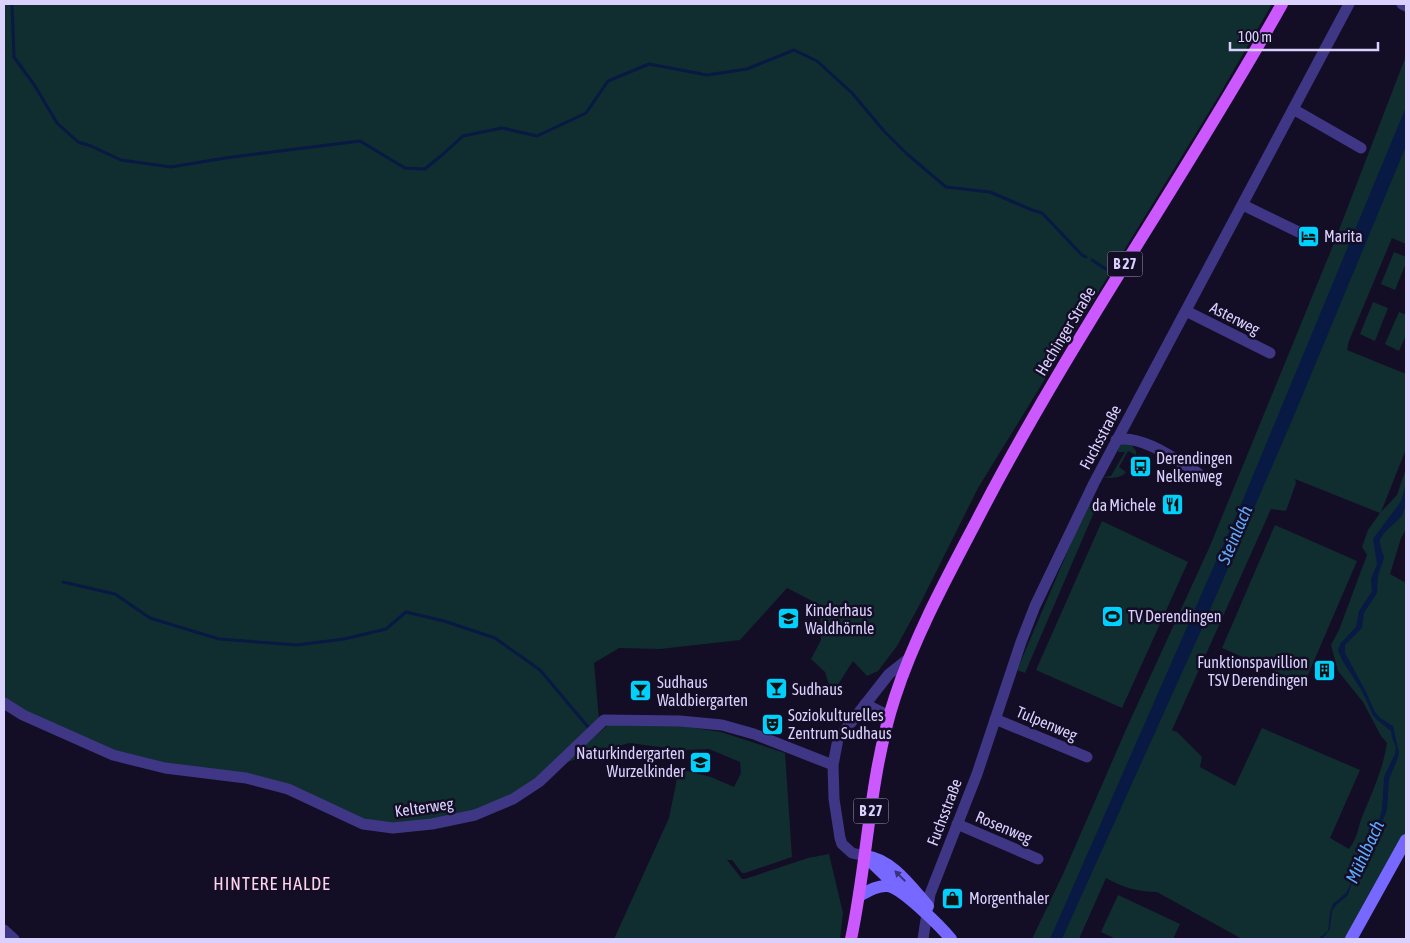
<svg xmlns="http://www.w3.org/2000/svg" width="1410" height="943" viewBox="0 0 1410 943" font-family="'Asap Condensed',sans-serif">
	<rect width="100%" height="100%" fill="#130e25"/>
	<!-- green -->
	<path fill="#102e2f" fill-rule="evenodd" d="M4,4h1268l-55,95 -239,389 -58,116 -23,42 -19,25 -11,5 -14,-15 -21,33 -7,-22 -14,-13 10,-19 -1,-35 -33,-17 -47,52 -80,9 -41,-1 -25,15 5,57 -63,58 -23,16 -38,16 -43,9 -38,6 -31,-5 -74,-34 -123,-22 -51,-13 -91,-40 -20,-13z
		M1406,56v188l-14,-6 -43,103 -2,9 59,24v75l-25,63 16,-17 9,-27v61l-5,9 -11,36 16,9v257l-55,99h-109l-85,-47c-19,0 -35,-5 -51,-14l-27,61h-47l32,-67 64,-147 82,-179 122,-298zM1295,479l85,34 -12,17 -6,17 5,8 -28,75 -8,15 7,26 25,31 18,34 6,7c-4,26 -15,50 -25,74 -5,13 -4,20 -13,32l-19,-11 30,-68 -98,-42 -27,58 -35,-19 2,-10 -25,-25 -5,-2 99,-221 15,2 10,-28z
		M1394,252l12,5v6l-11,27 -14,-6z
		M1373,302l15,6 -13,33 -15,-7z
		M1399,312l7,3v20l-7,16 -14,-7z
		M1121,444h10l5,7v4l-8,-4 -9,16 7,5c-4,6 -16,7 -23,5l8,-1 14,-24h-7v-4z
		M1090,499l8,4 -73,170 -8,-3z
		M1102,521l86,41 -66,146 -86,-38z
		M1275,525l82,36 -53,123 -82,-36z
		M608,725l73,1 40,6 64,21 7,104 -47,16h-3l-10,-13h-5l15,19h3l63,-21 21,-4 14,59 -3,26h-226l55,-121 10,-49 32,8 23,10 7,-14 -1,-11 -31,-13 -26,1 -54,-7 -65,20z
		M1118,895l62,29 -7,15h-57l-15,-7z"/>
	<!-- water -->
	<path fill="#081943" d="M1406,107v39l-113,272 -90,208 -141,313h-12l192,-437z
		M1406,483v21l-4,12 -17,16 -5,7v5l4,14 -6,18 -1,17 -13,20 -2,15 -17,17v8l20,37 10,22 5,6 13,8 6,27 -1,5 -9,21 -2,31 -13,33 -18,27 -8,25 -12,10 -4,6 -2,18 -8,10h-4l10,-8 2,-19 3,-8 13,-11 4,-8 3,-14 18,-25 3,-10 8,-26 2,-33 11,-23 1,-7 -4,-9 -1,-7 -14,-11 -4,-5 -11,-24 -20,-31 -4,-10 2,-6 16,-17 3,-16 13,-20 -1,-12 6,-15 -4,-25 23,-31 5,-7z"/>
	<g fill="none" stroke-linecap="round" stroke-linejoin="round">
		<!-- stream -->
		<path stroke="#081943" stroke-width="3" d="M12,4l2,53 21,29 22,37 21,19 13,4 30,14 50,7 54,-9 135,-17 45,27 20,1 17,-14 21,-19 39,-8 35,8 49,-23 22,-32 41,-17 58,11 40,-6 47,-19 23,11 35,32 32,38 23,23 39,33 44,5 42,18 10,3 40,42 4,2
			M1092,260l17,11
			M63,582l52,12 35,24 69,21 78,6 47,-6 42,-10 20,-17 38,9 51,17 45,32 49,58"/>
		<!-- street -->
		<path stroke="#3f3785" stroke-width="11" d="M1402,4l4,2
			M1293,109l68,39
			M1243,205l70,34
			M1186,311l84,42
			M1116,440c24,-7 62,21 82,33
			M4,703l19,12 90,40 52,13 81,10 42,11 75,35 30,4 39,-4 43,-9 38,-16 26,-17 65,-62 76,1 42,4 32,9 79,31
			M865,704l24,12
			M995,719l92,38
			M957,824l81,35
			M865,856l-13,-3 -10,-9 -2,-6 -6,-39 -1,-34 5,-26 51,-65 19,-15
			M4,930l10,9
			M923,939l7,-45 47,-120 44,-132 14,-36 59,-123 255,-479"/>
		<!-- secondary -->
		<path stroke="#7768ff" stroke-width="12" d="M865,856c27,3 46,31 63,50
			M867,858l32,31
			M859,896c9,-5 19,-11 29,-10 14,2 53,41 63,53
			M1351,939l55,-99"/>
		<!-- primary -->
		<path stroke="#cc58ff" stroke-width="12" d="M851,939c17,-80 18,-163 44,-242 20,-61 51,-118 81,-175 92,-179 208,-343 306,-518"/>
	</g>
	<!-- one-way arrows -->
	<defs><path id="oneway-solid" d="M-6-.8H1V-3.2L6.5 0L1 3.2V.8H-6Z" transform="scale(1.25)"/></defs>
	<use fill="#3b327c" href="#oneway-solid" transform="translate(900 876) rotate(-135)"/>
	<!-- icons -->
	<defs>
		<symbol id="hotel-square" viewBox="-11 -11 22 22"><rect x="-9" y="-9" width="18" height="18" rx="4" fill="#00d1fc" stroke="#130e25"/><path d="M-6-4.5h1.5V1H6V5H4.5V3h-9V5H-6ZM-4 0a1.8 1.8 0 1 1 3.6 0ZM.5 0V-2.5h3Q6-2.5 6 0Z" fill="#111"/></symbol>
		<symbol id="bus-square" viewBox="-11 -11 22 22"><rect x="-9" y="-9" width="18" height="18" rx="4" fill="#00d1fc" stroke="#130e25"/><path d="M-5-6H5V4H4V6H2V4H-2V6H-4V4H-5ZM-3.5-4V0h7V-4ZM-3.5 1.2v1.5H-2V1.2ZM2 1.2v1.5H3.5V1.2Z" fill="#111"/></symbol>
		<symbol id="restaurant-square" viewBox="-11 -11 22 22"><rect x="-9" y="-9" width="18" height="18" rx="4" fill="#00d1fc" stroke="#130e25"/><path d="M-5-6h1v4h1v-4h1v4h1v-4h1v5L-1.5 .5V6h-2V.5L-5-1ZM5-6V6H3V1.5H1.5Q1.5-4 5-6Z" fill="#111"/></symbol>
		<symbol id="stadium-square" viewBox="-11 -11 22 22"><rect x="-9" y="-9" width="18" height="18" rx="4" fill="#00d1fc" stroke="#130e25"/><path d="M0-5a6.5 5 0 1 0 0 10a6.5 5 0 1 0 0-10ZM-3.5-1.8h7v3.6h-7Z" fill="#111"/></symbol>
		<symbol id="school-square" viewBox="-11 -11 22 22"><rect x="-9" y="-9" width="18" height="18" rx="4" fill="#00d1fc" stroke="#130e25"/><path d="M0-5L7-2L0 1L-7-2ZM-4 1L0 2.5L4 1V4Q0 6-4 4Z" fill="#111"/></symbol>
		<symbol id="building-square" viewBox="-11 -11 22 22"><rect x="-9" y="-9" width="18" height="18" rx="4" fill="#00d1fc" stroke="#130e25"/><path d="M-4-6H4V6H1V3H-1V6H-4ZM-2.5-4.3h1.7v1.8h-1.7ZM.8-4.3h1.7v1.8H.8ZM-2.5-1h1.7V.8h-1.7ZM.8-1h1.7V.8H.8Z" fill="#111"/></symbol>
		<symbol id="bar-square" viewBox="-11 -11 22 22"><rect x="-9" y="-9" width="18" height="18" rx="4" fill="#00d1fc" stroke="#130e25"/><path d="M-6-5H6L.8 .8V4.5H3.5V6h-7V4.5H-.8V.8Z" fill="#111"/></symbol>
		<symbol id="theatre-square" viewBox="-11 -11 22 22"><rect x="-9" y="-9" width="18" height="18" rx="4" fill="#00d1fc" stroke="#130e25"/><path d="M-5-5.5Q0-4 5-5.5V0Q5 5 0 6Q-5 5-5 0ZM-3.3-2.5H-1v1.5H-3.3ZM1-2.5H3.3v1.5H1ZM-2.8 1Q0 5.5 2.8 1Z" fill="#111"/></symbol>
		<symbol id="shop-square" viewBox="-11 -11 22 22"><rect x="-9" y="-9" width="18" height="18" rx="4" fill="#00d1fc" stroke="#130e25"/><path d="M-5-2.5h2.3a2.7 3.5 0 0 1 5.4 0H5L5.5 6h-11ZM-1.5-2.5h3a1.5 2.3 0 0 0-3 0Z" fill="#111"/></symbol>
	</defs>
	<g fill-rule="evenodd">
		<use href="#hotel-square" x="1296" y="224" width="25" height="25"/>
		<use href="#bus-square" x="1128" y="454" width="25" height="25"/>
		<use href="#restaurant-square" x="1160" y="492" width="25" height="25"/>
		<use href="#stadium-square" x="1100" y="604" width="25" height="25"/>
		<use href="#school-square" x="776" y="606" width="25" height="25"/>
		<use href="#building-square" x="1312" y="658" width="25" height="25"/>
		<use href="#bar-square" x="764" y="676" width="25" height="25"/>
		<use href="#bar-square" x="628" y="678" width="25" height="25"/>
		<use href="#theatre-square" x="760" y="712" width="25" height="25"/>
		<use href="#school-square" x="688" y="750" width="25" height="25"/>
		<use href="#shop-square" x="940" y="886" width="25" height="25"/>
	</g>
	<g text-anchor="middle" stroke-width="5" stroke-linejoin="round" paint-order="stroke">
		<!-- shield labels -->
		<g fill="#130e25" stroke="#9e96be" stroke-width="1">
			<rect x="1107.5" y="251.5" width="35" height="25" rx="4"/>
			<rect x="853.5" y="798.5" width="35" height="25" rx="4"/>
		</g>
		<g font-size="15" font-weight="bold" fill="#dad1ff">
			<text x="1125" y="269">B 27</text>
			<text x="871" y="816">B 27</text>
		</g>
		<!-- poi labels -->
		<g font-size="16" fill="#dad1ff" stroke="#130e25" text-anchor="start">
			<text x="1324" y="242">Marita</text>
			<text x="1156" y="464">Derendingen<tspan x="1156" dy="18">Nelkenweg</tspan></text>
			<text x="1156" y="511" text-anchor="end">da Michele</text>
			<text x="805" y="616">Kinderhaus<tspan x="805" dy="18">Waldhörnle</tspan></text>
			<text x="1128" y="622">TV Derendingen</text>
			<text x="1308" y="668" text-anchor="end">Funktionspavillion<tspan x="1308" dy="18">TSV Derendingen</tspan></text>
			<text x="657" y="688">Sudhaus<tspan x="657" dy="18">Waldbiergarten</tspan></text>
			<text x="792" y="695">Sudhaus</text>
			<text x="788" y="721">Soziokulturelles<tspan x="788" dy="18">Zentrum Sudhaus</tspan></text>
			<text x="685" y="759" text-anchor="end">Naturkindergarten<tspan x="685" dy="18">Wurzelkinder</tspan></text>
			<text x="969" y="904">Morgenthaler</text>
		</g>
		<!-- street labels -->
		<g font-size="16" fill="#dad1ff" stroke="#130e25">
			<text transform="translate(1235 318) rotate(27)" y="6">Asterweg</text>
			<text transform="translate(1065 331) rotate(-59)" y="6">Hechinger Straße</text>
			<text transform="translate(1100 437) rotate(-62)" y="6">Fuchsstraße</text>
			<text transform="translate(1047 723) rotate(23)" y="6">Tulpenweg</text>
			<text transform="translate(424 807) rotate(-8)" y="6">Kelterweg</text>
			<text transform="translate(944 812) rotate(-69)" y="6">Fuchsstraße</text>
			<text transform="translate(1004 827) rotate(23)" y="6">Rosenweg</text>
		</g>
		<!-- water labels -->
		<g font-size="18" font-style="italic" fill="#5faaff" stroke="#130e25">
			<text transform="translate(1235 535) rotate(-67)" y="6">Steinlach</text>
			<text transform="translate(1365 852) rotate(-65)" y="6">Mühlbach</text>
		</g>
		<!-- neighbourhood labels -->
		<g font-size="18" letter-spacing="1" fill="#ffd3ec" stroke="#130e25">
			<text x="272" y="890">HINTERE HALDE</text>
		</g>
	</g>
	<!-- border -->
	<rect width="1410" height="943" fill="none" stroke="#dad1ff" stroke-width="10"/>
	<!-- scale -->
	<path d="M1230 42v8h148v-8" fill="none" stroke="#dad1ff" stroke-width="2.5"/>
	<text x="1238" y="42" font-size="15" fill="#dad1ff" stroke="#130e25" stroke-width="4" paint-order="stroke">100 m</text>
</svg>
